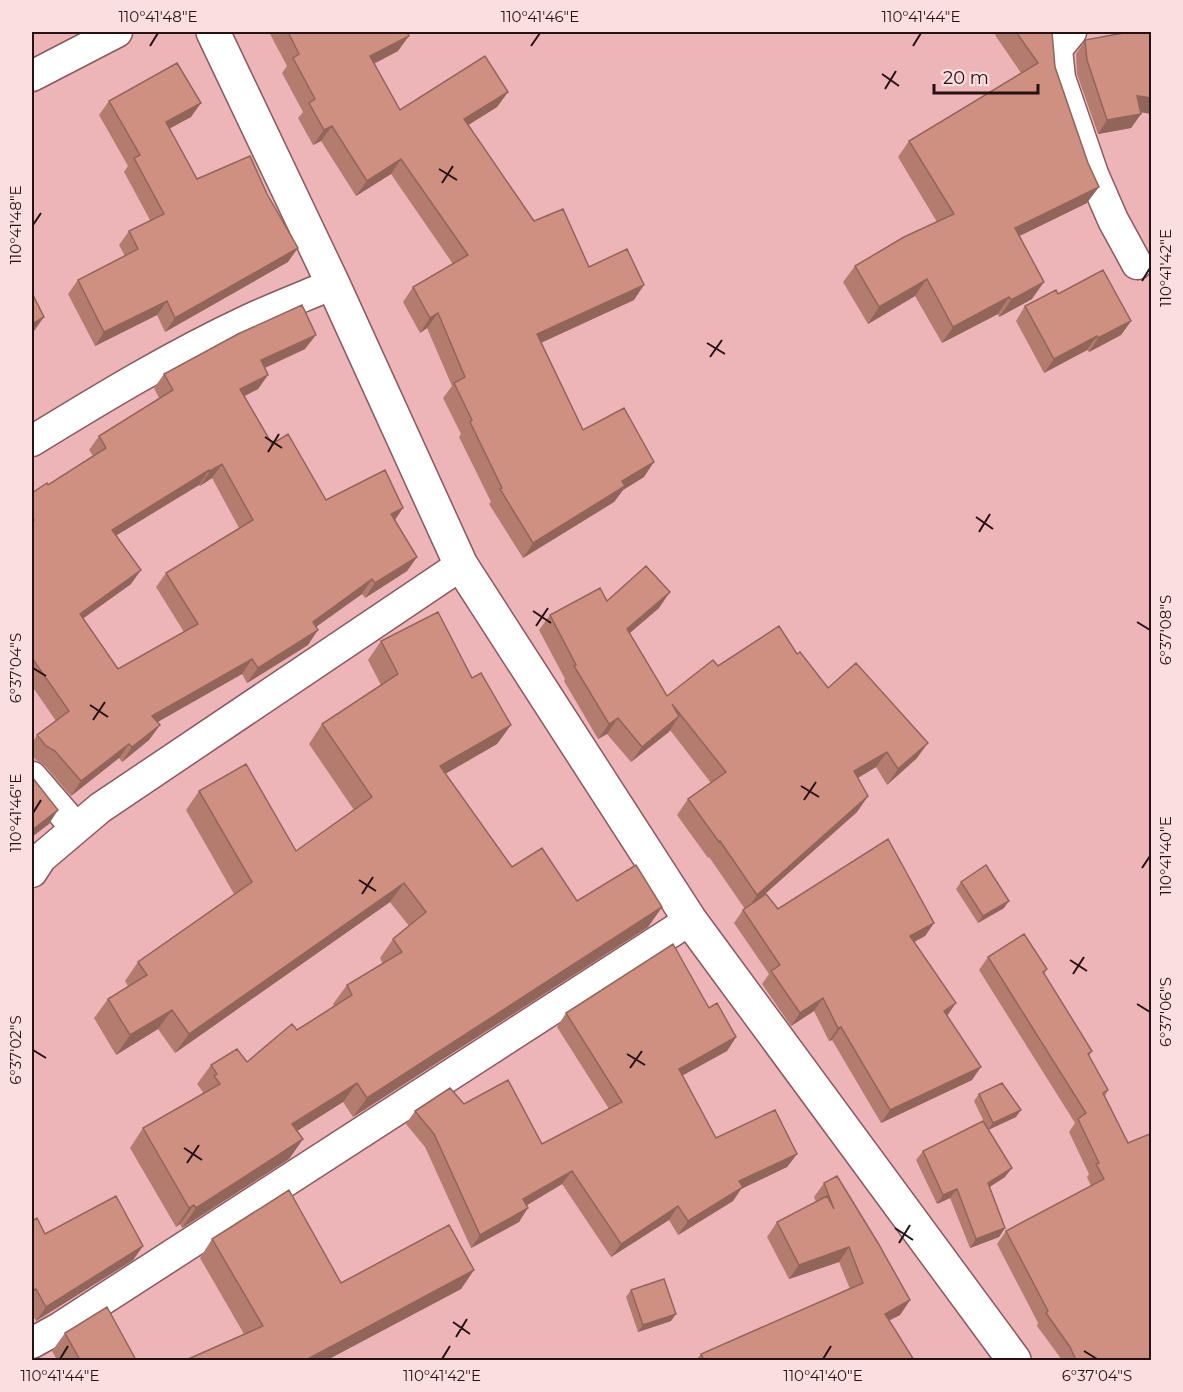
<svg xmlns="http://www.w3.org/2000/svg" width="1183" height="1392" viewBox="0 0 1183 1392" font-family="Montserrat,sans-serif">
	<rect width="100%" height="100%" fill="#edb5b8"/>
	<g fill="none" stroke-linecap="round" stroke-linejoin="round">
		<defs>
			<path id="minor" d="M1071,32l-14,17 3,29 33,96 20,46 24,44
				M32,76l85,-44
				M32,441c70,-43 141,-86 216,-121 28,-13 57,-24 85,-36
				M32,777l44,51
				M32,872l9,-14 59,-50 361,-243
				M32,1343l27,-15 631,-408"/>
			<path id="secondary" d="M213,32l120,252 128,281 229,355 324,440"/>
		</defs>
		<!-- minor casing -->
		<use href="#minor" stroke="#8a585d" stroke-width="33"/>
		<!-- secondary casing -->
		<use href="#secondary" stroke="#8a585d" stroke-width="36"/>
		<!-- minor -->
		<use href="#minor" stroke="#fff" stroke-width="30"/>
		<!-- secondary -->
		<use href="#secondary" stroke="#fff" stroke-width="33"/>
	</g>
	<!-- wall -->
	<path fill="#b37c6f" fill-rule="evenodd" d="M269,32h138l-9,19 -24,13 26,46 108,-18 -11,15 -29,18 66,96 55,46 45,33 -93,43 42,87 61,47 -21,13 -9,12 -91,56 -34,-54 2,-2 -32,-65 2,-3 -18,-36 9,-12 -25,-58 -7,5 -17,-31 10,-15 40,-23 -62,-90 -35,22 -35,-55 -8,4 -15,-27 5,-6 -21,-39 5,-7z
		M997,32h55l3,35 32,136 -68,33 13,63 -33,18 -1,-3 -56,29 -27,-47 -47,28 -25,-42 12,-16 82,-44 -39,-65 11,-16 112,-68 -26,-38z
		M1125,32h27v82l-12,-2 1,2 -10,14 -33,6 -21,-60 -1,-20 9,-14z
		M109,101l82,16 -22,11 28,51 91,83 -123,70 -8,-17 -62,31 -27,-52 10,-14 47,-24 -6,-11 10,-14 21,-11 -26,-48 4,-6 -29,-51z
		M1058,294l73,27 -10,14 -32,17 -2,-2 -43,23 -28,-52 9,-15z
		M305,349l-40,19 3,7 -10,14 -14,7 28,48 54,56 69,20 22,37 -10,14 -42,27 -3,-4 -46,33 -8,18 -61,38 -5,-9 -85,48 3,3 -11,15 -27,22 -3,-4 -48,38 -26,-30 -9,-6 -4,-5v-12l5,-8 19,-14 -24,-35v-193l16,-8 45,-29 -4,-6 10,-14 60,-38 -5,-10 10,-14zM212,478l27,50 -73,45 -10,14 28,45 -66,37 -35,-51 48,-34 -14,-49 82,-50 1,1z
		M607,601l52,7 -30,25 38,63 51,-30 79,-12 31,34 89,70 -30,27 -11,-18 -19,11 11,18 -11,16 -97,86 18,11 156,14 -9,13 -11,6 33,73 25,65 -91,43 -49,-83 -3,1 -15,-30 -23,15 -29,-42 7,-10 -35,-51 9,-13 2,-1 -36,-52 -1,1 -31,-43 11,-16 23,-16 -41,-53 -39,32 -24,-28 -9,5 -34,-58 1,-2 -26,-49 11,-15z
		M381,641l91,37 39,47 -14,19 -52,30 67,93 65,34 85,6 -14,20 -295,190 -10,-15 -46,29 6,8 -14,20 -107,69 -2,-4 -4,3 -46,-79 13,-20 58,-33 2,-3 -6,-8 14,-19 36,-3 87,-56 -1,-2 14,-19 36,-21 -3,-6 13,-19 16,-13 -19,-24 -215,151 -17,-24 -42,26 -22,-37 14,-19 20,-13 -3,-5 13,-19 96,-68 -48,-84 13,-19 97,60 58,-41 -45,-66 13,-20 59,-39 -13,-25z
		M961,882l43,26 -26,15 -22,-34z
		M988,957l59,12 -3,5 48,77 -3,5 19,34 -3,6 47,264h-90l-25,-34 1,-3 -41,-79 9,-13 85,-45 -4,-9 2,-3 -20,-42 6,-9 -96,-153z
		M709,1008l27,29 -9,14 -45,24 34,63 81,16 -10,13 -46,22 -8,12 -55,34 -9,-15 -58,37 -49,-73 -35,21 -8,17 -48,26 -46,-101 -19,-23 9,-13 49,-7 78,40 67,-35 -52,-82 9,-14z
		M979,1094l37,23 -28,13 17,47 -16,10 16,41 -6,9 -29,11 -20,-50 -13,6 -21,-44 7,-9 63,-25 -12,-25z
		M824,1183l86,117 -10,15 -11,5 25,40h-218l5,-6 149,-65 -11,-27 -50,17 -22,-42 10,-15 39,-20 -2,-5z
		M32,1221l13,13 98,12 -10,14 -97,61 -4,-8z
		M212,1239l129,44 133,-13 -13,19 -134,71h-141l58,-26 -44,-76z
		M631,1290l40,31 -33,11 -12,-35z
		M65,1333l71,27h-79l-5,-9z"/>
	<!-- shaded-wall -->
	<path fill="#92655a" d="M409,36l-11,15 -39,20 11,-15z
		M508,92l-11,15 -43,27 10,-15z
		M1137,96l15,2v16l-25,-4z
		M201,103l-10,14 -35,19 10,-14z
		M1141,114l-10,14 -33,6 9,-14z
		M332,126l-11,15 -8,4 11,-15z
		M401,159l-10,15 -35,22 11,-15z
		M1099,187l-12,16 -84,41 12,-16z
		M298,248l-10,14 -123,70 10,-14z
		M927,279l-12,17 -47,28 11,-17z
		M1044,282l-12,17 -33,18 12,-17z
		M644,285l-10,15 -107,49 10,-15z
		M1009,297l-11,17 -56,29 11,-16z
		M167,301l-10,14 -62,31 9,-14z
		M438,313l-11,15 -7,5 10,-15z
		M44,317l-10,14 -2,1v-8z
		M1131,321l-10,14 -32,17 9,-14z
		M316,335l-11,14 -54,25 10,-14z
		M1097,336l-10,14 -43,23 10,-14z
		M268,375l-10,14 -28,15 10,-15z
		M654,462l-10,15 -21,13 -9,12 -91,56 10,-15 89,-62z
		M222,464l-10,14 -12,8 10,-15z
		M209,470l-10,15 -97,59 10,-14z
		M403,508l-10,15 -2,-9z
		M417,557l-10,14 -42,27 10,-15z
		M141,570l-10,14 -61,44 10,-14z
		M372,579l-10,15 -59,42 10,-14z
		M670,592l-11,16 -43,37 11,-16z
		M318,630l-10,15 -61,38 11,-15z
		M252,659l-10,15 -100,57 10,-15z
		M679,716l-10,16 -38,30 11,-15z
		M618,718l-11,16 -9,5 11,-15z
		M160,725l-11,15 -27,22 10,-15z
		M511,725l-14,19 -71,41 14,-19z
		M928,743l-11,15 -30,27 11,-16z
		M129,744l-10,14 -48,38 10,-15z
		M887,752l-11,15 -33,20 11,-16z
		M868,796l-11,16 -111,99 11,-16z
		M58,810l-9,14 -17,13v-7z
		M404,883l-14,19 -215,151 14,-19z
		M1009,901l-5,7 -26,15 5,-7z
		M662,907l-14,20 -295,190 14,-19z
		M934,923l-9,13 -24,13 9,-13z
		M823,998l-9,13 -23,15 9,-13z
		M956,1003l-9,13 -3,-5z
		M172,1010l-14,19 -42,26 14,-20z
		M841,1027l-9,13 -3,1 9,-13z
		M736,1037l-9,14 -58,32 10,-14z
		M981,1067l-9,13 -91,43 9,-13z
		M357,1083l-14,19 -65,41 14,-19z
		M1021,1110l-5,7 -28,13 5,-7z
		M303,1139l-14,20 -107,69 14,-20z
		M797,1154l-10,13 -46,22 -8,12 -55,34 10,-14 51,-40z
		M1012,1168l-7,9 -23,15 6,-9z
		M572,1171l-10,13 -48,29 9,-14z
		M957,1189l-7,9 -13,6 6,-9z
		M194,1205l-14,19 -4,3 13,-19z
		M678,1206l-9,14 -58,37 10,-13z
		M528,1208l-9,14 -48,26 9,-13z
		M1005,1228l-6,9 -29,11 6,-9z
		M143,1246l-10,14 -97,61 10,-14z
		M849,1247l-10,15 -50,17 10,-14z
		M474,1270l-13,19 -134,71h-21z
		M910,1300l-10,15 -25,13 10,-14z
		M676,1314l-5,7 -33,11 5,-7z"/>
	<!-- building -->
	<path fill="#d09081" stroke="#92655a" stroke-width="1.5" fill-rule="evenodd" d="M288,32h119l2,4 -39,20 30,54 85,-54 23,36 -44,27 70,102 29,-12 26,58 38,-18 17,36 -107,49 46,96 41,-22 30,54 -32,19 3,5 -92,57 -33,-54 2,-1 -32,-66 2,-2 -18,-37 11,-6 -27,-64 -8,5 -17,-31 55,-32 -67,-96 -34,22 -35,-55 -8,4 -15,-27 6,-4 -22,-41 6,-4z
		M1016,32h36l3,35 33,96 11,24 -84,41 29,54 -33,18 -2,-3 -56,30 -26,-48 -48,28 -24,-41 49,-29 50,-23 -45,-73 129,-78z
		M1129,32h23v66l-15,-2 4,18 -34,6 -20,-60 -2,-20z
		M177,63l24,40 -35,19 31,57 53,-23 17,38 31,54 -123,70 -8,-17 -63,31 -26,-52 60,-31 -9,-18 35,-17 -30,-56 6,-3 -31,-54z
		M1103,270l28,51 -33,17 -1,-2 -43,23 -29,-53 31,-16 2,4z
		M32,293l12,24 -12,7z
		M302,305l14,30 -55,25 7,15 -28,14 32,55 16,-10 38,66 59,-30 18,38 -12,6 26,43 -42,26 -3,-4 -59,43 5,8 -60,38 -6,-9 -100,57 8,9 -28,22 -3,-3 -48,37 -26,-30 -9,-5 -9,-11 32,-24 -37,-53v-136l2,-2 -2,-4v-23l15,-10 1,2 58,-37 -7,-12 74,-46 -9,-16 74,-40zM222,464l31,56 -87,53 32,51 -80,45 -38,-55 61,-44 -29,-40 97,-60 1,1z
		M646,566l24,26 -43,37 40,67 46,-36 5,6 61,-40 18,28 3,-2 28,36 28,-25 72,80 -30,26 -11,-17 -33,19 14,25 -111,99 -37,-54 -1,1 -31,-43 38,-27 -54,-68 7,12 -37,31 -24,-29 -9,6 -35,-58 2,-1 -26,-50 50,-27 7,13z
		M438,612l34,66 9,-5 30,52 -71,41 72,101 30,-19 35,53 59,-36 26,42 -295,191 -10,-15 -65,41 11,15 -107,69 -2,-3 -5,3 -46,-80 77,-44 -6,-8 3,-2 -6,-9 26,-16 10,13 45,-38 5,6 55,-35 -5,-10 55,-33 -9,-13 33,-27 -22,-29 -215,151 -17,-24 -42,25 -22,-36 39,-24 -9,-13 114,-80 -53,-91 47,-27 50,87 76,-54 -50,-73 76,-50 -17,-33z
		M32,777l26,33 -26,20z
		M888,839l46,84 -24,13 46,67 -12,8 37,56 -91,43 -49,-83 -3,1 -15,-30 -23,15 -29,-42 9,-6 -37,-55 23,-16 12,15z
		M986,865l23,36 -26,15 -22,-34z
		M1024,934l23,35 -4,3 49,79 -4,3 20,36 -5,3 25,50 24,-10v227h-76l-6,-13 -24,-34 2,-2 -42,-80 98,-52 -8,-15 3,-1 -21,-44 8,-6 -98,-156z
		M673,944l36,64 8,-5 19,34 -57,32 37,69 59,-28 22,44 -58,27 4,6 -55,34 -10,-15 -57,38 -49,-73 -49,28 5,9 -48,27 -46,-101 -19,-23 35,-23 14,16 44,-24 34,64 80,-42 -56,-89z
		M1002,1083l19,27 -28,13 -14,-29z
		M983,1121l29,47 -24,15 17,45 -29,11 -19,-50 -14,6 -20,-44z
		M837,1176l41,67 32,57 -25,14 29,46h-210l-3,-6 162,-71 -14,-36 -50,18 -22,-43 50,-26 7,13 -10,-26z
		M289,1190l52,93 108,-58 25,45 -168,90h-120l77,-34 -51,-87z
		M116,1196l27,50 -97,61 -10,-18 -2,1 -2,-5v-64l5,-3 8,16z
		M664,1279l12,35 -33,11 -12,-35z
		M107,1307l29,53h-56l-15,-27z"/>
	<!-- ticks -->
	<path fill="none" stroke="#251214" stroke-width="2" d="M150,46l8,-13M531,46l9,-13M913,46l8,-13M882,74l17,12M885,89l11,-18M439,169l18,11M442,183l11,-17M33,225l8,-12M1142,281l8,-13M707,343l18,11M710,357l12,-17M265,437l17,11M268,452l11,-18M976,517l17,12M979,532l11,-18M533,611l18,12M1137,622l13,8M536,626l12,-18M33,668l13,8M90,705l18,12M93,720l12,-18M801,786l18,11M804,800l12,-18M33,813l8,-13M1142,868l8,-12M359,880l17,11M362,894l11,-17M1070,960l17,11M1073,974l11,-17M1137,1004l13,8M33,1050l13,8M627,1054l18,11M630,1068l12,-17M184,1148l18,12M187,1163l12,-18M895,1228l18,12M899,1243l11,-18M453,1322l17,12M456,1337l11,-18M1084,1351l13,8M60,1359l8,-13M442,1359l8,-13M823,1359l8,-13"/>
	<!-- border -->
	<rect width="1183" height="1392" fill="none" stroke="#fbdedf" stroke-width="66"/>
	<!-- scale -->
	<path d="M934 84v9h104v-9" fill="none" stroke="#251214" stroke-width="3"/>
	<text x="943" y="84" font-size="18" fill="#251214" stroke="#fbdedf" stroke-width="4.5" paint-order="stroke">20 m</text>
	<rect x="33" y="33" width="1117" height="1326" fill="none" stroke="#251214" stroke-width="2"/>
	<g font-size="15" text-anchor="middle" fill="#251214">
		<text x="158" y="22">110°41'48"E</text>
		<text x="540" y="22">110°41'46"E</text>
		<text x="921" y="22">110°41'44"E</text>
		<text transform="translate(16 225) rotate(-90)" y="5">110°41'48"E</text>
		<text transform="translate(1166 268) rotate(-90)" y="5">110°41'42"E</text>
		<text transform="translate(1166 630) rotate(-90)" y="5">6°37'08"S</text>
		<text transform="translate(16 668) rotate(-90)" y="5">6°37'04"S</text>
		<text transform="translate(16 813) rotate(-90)" y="5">110°41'46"E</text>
		<text transform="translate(1166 856) rotate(-90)" y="5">110°41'40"E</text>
		<text transform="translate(1166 1012) rotate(-90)" y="5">6°37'06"S</text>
		<text transform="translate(16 1050) rotate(-90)" y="5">6°37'02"S</text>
		<text x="60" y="1381">110°41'44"E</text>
		<text x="442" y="1381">110°41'42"E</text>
		<text x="823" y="1381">110°41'40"E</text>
		<text x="1097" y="1381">6°37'04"S</text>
	</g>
</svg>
